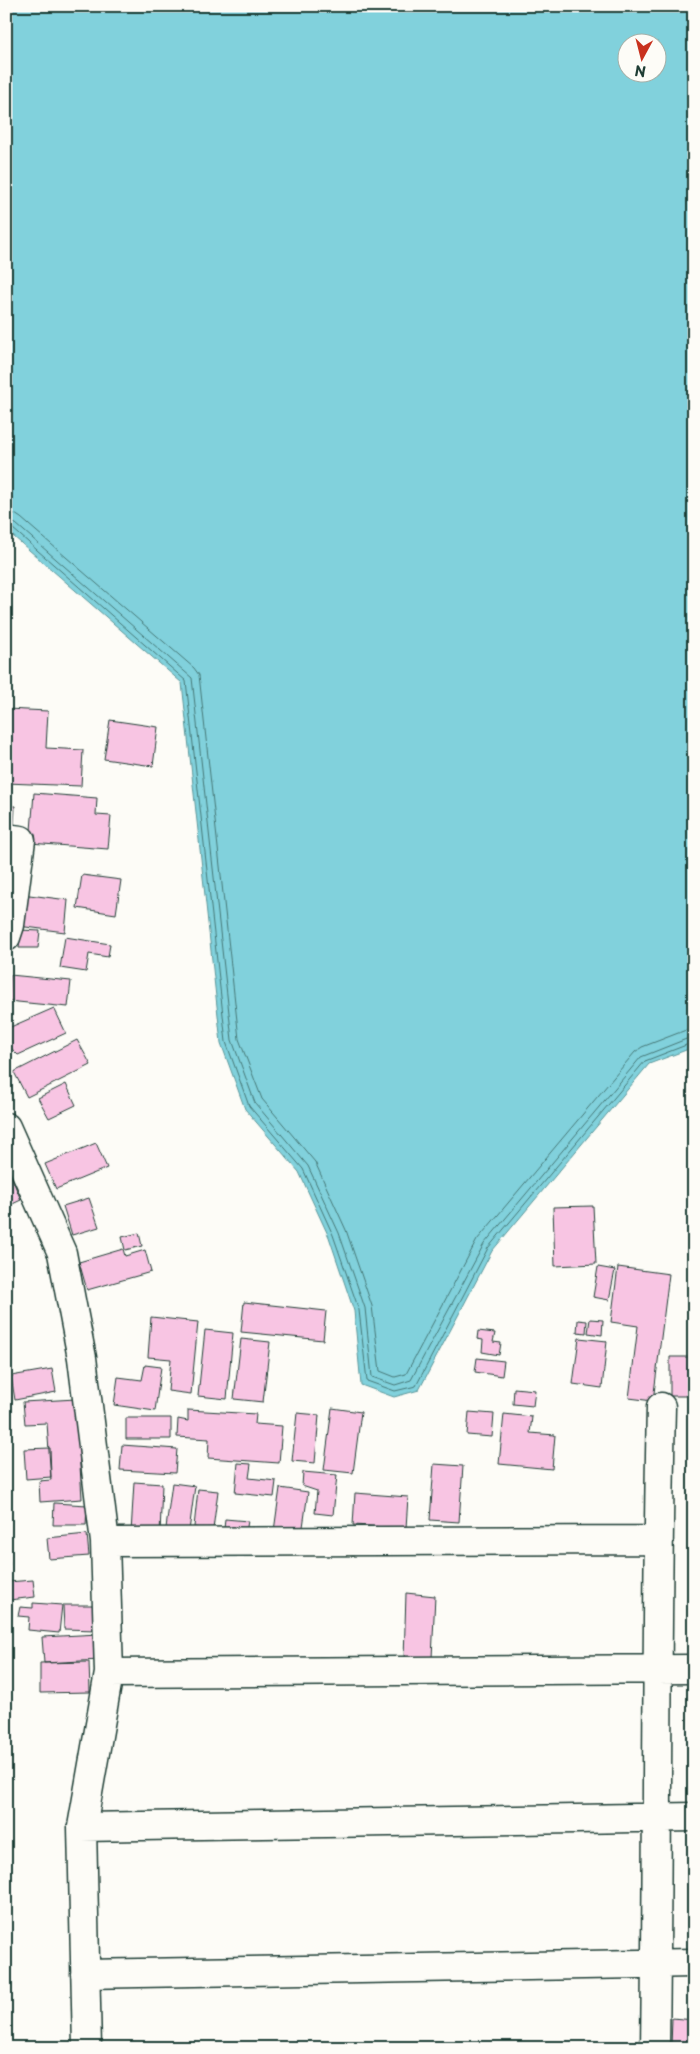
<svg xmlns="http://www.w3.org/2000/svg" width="700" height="2054" viewBox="0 0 700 2054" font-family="'Playpen Sans',sans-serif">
	<rect width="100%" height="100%" fill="#fdfcf7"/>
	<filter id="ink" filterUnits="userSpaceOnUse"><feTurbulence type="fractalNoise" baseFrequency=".02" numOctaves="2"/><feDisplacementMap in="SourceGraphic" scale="10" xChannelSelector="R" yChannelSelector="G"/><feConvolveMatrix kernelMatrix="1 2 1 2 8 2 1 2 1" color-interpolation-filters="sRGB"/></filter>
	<g filter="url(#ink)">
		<!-- water -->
		<path fill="#81d1dc" stroke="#5a9699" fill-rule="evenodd" d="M6,6h688v1041l-45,17 -157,187 -73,139 -25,7 -33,-12 -7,-74 -25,-74 -30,-65 -54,-63 -24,-66 -39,-360 -176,-153zM628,42h30v30h-30z"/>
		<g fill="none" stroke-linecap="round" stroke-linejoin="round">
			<!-- shore -->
			<path stroke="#467877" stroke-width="1" d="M6,513l9,1 6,4 173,150 5,7 40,364 23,60 53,63 31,68 26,76 8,65 15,6 11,-3 71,-134 158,-188 7,-5 44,-17 8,-1
				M6,521l10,3 176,154 40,362 23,63 53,63 31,67 26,75 7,69 23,8 16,-5 73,-136 157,-187 53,-21
				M6,527l6,1 174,153 40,361 23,64 54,63 30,66 26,75 8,71 28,10 21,-5 72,-138 157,-187 49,-19"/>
		</g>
		<!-- building -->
		<path fill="#f8c5e3" stroke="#1f3d34" d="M6,674h4l-2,27 -2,-1z
			M6,709l42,2 -2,37 37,2 -2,36 -75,-3z
			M110,720l48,7 -5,39 -49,-7z
			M34,793l63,5 -1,17 15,1 -3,33 -78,-6z
			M6,806h9l-1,20 -8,-1z
			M82,875l39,5 -5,34 -39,-6z
			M14,893l54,7 -3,32 -55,-7z
			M20,930l20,1 -2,17h-19z
			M65,937l45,7 -2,13 -19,-3 -3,18 -26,-4z
			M10,975l61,6 -3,26 -60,-6z
			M54,1008l12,25 -48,22 -12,-12v-14z
			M77,1040l14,25 -64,32 -13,-25z
			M66,1084l10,21 -27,13 -11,-20z
			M96,1143l11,25 -51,21 -11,-25z
			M11,1176l10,24 -15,7v-29z
			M89,1198l10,29 -27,8 -9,-29z
			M593,1206l3,58 -41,2 -2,-59z
			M139,1233l3,13 -17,4 -3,-13z
			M123,1249l2,7 20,-6 6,22 -64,18 -8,-28z
			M598,1267l17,3 -6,30 -16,-3z
			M618,1267l51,7 -16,127 -24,-3 9,-72 -27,-4z
			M244,1302l82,9 -3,29 -82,-8z
			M151,1317l47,5 -7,72 -23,-3 3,-32 -23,-2z
			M590,1319l13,1 -1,15 -14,-2z
			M578,1320l9,1 -1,12 -9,-1z
			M205,1330l28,3 -6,66 -29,-3z
			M478,1331l17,2 -2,9 8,1 -2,12 -17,-3 1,-12 -6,-1z
			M579,1338l28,3 -5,47 -29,-4z
			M241,1339l29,3 -7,60 -29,-3z
			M670,1357h24v39h-24z
			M477,1358l27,3 -2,15 -27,-4z
			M145,1365l16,2 -6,44 -41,-6 4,-28 24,3z
			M52,1369l4,23 -41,8 -4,-24z
			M514,1388l21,2 -2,16 -20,-2z
			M76,1399l6,100 -42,3 -1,-21 12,-1 -4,-57 -22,1 -2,-22z
			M332,1408l29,4 -8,61 -29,-3z
			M188,1410l68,4 -1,10 27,2 -3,37 -71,-5 1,-19 -32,-2 1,-18 10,2z
			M469,1412l25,2 -2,23 -25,-2z
			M297,1413l22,2 -4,48 -23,-2z
			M504,1414l28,3 -2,16 25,2 -3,34 -53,-5z
			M126,1418h45v21h-45z
			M122,1445l55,4 -2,24 -55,-3z
			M50,1448l1,29 -25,2 -2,-30z
			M238,1463l13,1 -2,14 27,3 -2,16 -39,-4z
			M434,1464l29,2 -4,56 -29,-2z
			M303,1472l34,3 -4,40 -18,-2 2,-22 -15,-5z
			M134,1482l28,2 -2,50 -29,-1z
			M172,1483l23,3 -6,45 -23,-3z
			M280,1488l28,4 -6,42 -28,-3z
			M198,1489l20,2 -5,38 -19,-2z
			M355,1493l53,4 -2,31 -53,-3z
			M54,1503l33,2 -1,20h-33z
			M225,1519l23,2 -2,11 -22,-3z
			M6,1534l3,31h-3z
			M87,1534l2,22 -40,3 -2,-21z
			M33,1580l2,17 -26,3 -1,-18z
			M406,1593l29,3 -3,62 -28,2z
			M33,1603l29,2 -3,28 -31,-3 1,-13 -11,-1 2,-9 13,1z
			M63,1605h33v25l-32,-1z
			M99,1634l1,26 -56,3 -2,-26z
			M89,1662l1,30 -50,1v-30z
			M672,2018l22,2v28h-23z"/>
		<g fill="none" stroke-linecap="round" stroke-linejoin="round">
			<defs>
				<path id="minor" d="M6,838l15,2 -11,85 -4,12
					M6,1127l56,126 20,105 23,184 4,131 -27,154 5,221
					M105,1542l553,-2
					M109,1673l585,-4
					M82,1827l612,-10
					M85,1974l609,-11
					M655,2048c3,-214 1,-427 6,-641"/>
			</defs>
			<!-- minor casing -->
			<use href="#minor" stroke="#1f3d34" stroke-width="31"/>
			<!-- minor -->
			<use href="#minor" stroke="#fdfcf7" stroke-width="28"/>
		</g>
	</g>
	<!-- margin -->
	<rect width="700" height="2054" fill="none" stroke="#fdfcf7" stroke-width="25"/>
	<rect x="12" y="12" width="675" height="2029" fill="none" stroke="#1f3d34" stroke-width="2" filter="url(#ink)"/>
	<!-- north arrow -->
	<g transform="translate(642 58) rotate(187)"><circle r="24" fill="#fdfcf7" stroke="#a4b0a9"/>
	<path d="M0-4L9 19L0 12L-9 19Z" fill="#c8321e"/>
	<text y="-8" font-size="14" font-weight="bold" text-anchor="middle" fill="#1f3d34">N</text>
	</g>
</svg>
